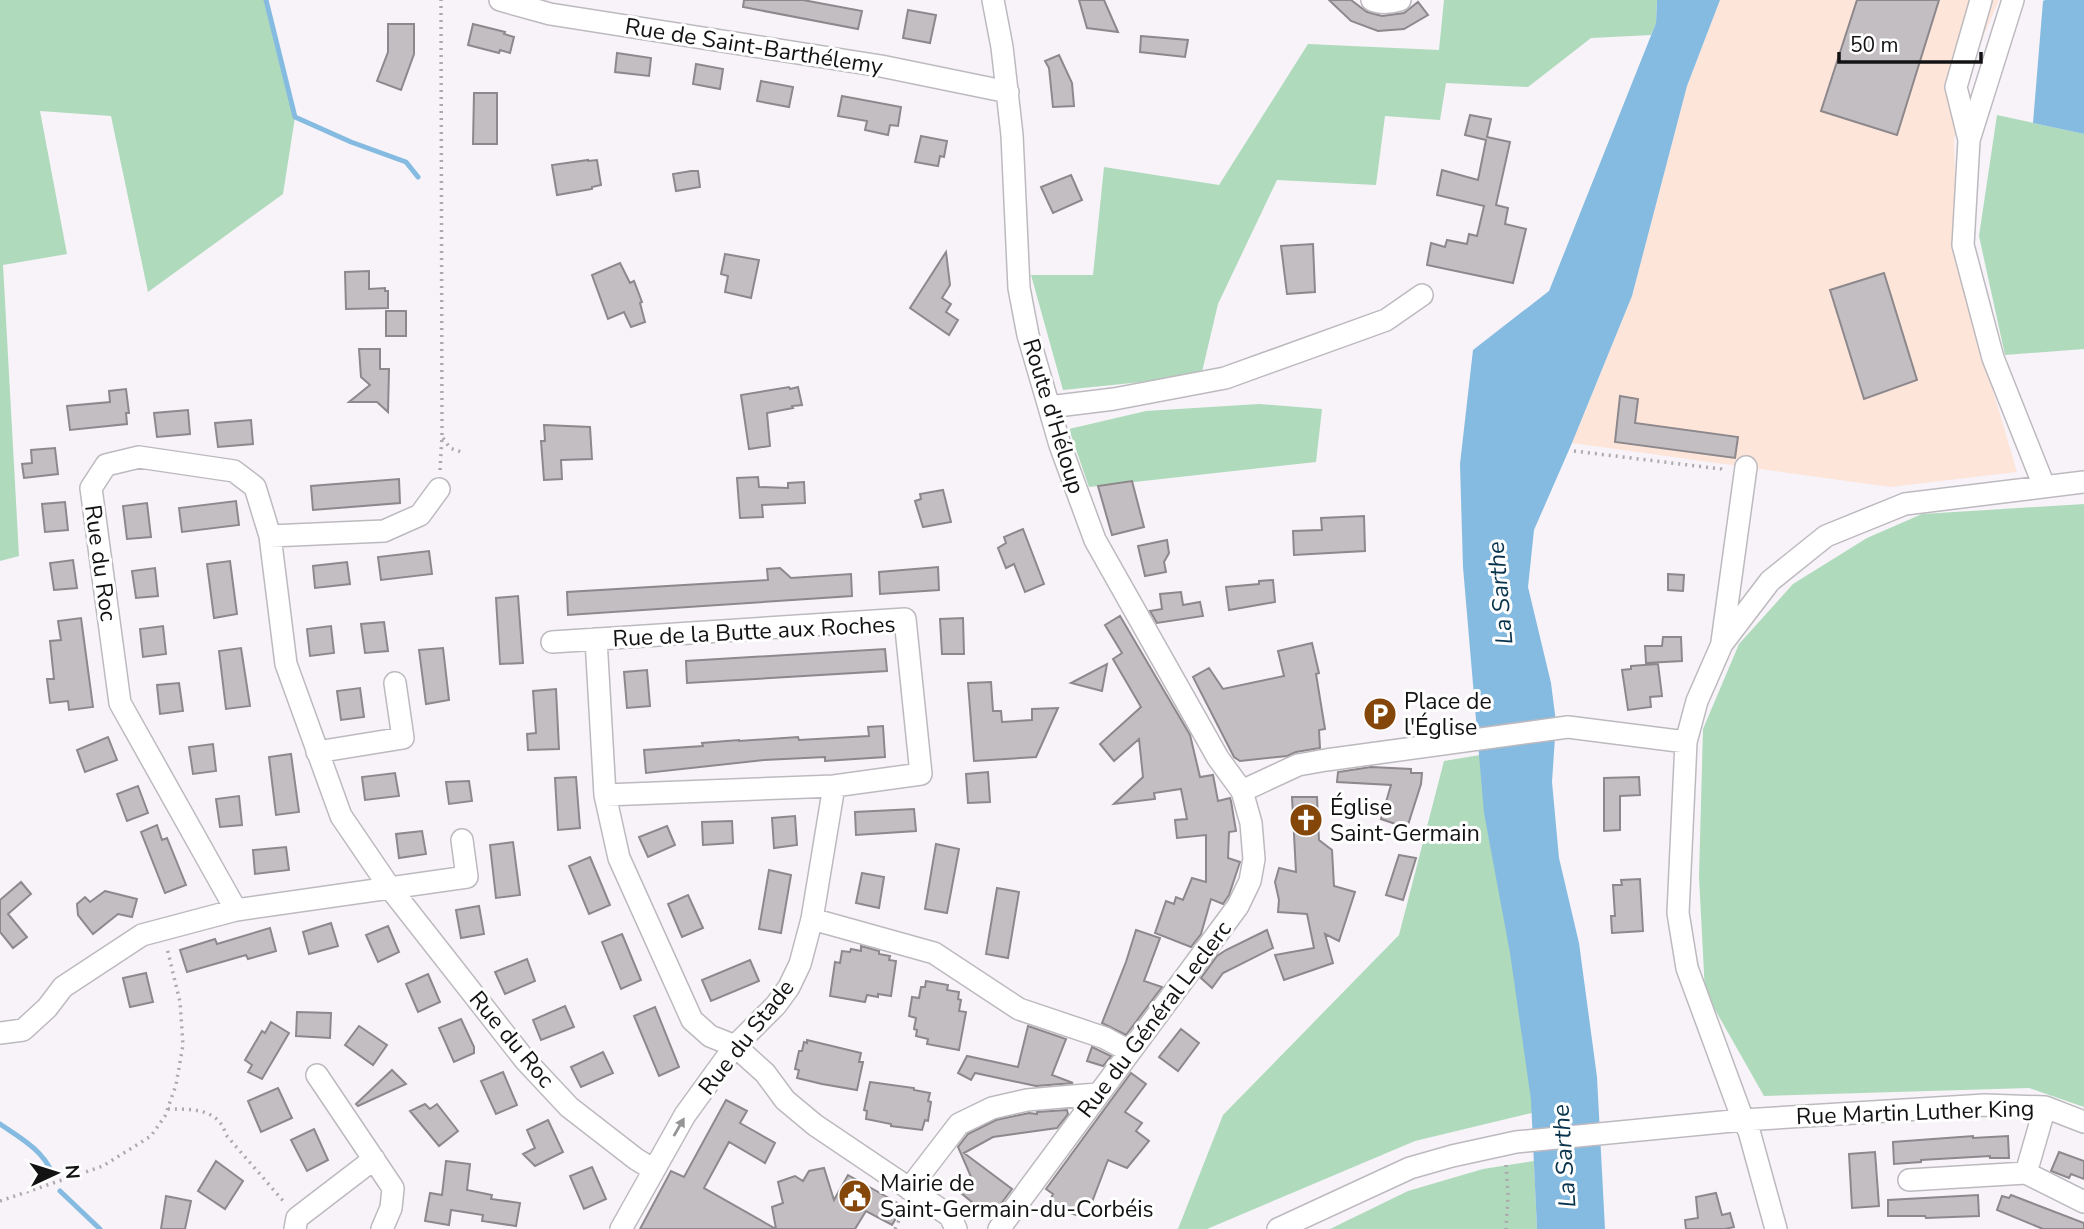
<svg xmlns="http://www.w3.org/2000/svg" width="2084" height="1229" viewBox="0 0 2084 1229" font-family="'Nunito Sans',sans-serif">
	<rect width="100%" height="100%" fill="#f7f3f8"/>
	<!-- industrial -->
	<path fill="#fde5da" d="M1720,0h279l-19,44 -26,96 4,131 59,201 -127,15 -318,-44 60,-147 55,-210z"/>
	<!-- green -->
	<path fill="#afdabc" d="M0,0h265l30,117 -12,77 -135,98 -37,-176 -71,-5 27,143 -64,11 16,291 -19,5z
		M1444,0h213l-1,23 -5,12 -60,3 -63,49 -82,-4 -6,37 -55,-4 -9,69 -99,-5 -59,124 -17,72 -138,14 -32,-115h62l11,-108 115,18 89,-141 131,6z
		M1997,115l87,19v215l-79,6 -26,-119z
		M1259,404l63,5 -6,53 -227,25 -20,-58 77,-18z
		M2084,504v603l-55,-19 -265,8 -59,-104 -6,-115 4,-148 36,-85 54,-60 74,-46 55,-24z
		M1486,754l58,356 -129,31 -208,88h-29l45,-114 176,-180 45,-174z
		M1534,1161l3,68h-207l78,-38 75,-22z"/>
	<!-- water -->
	<path fill="#86bbe1" d="M1657,0h63l-33,86 -55,210 -60,147 -38,87 -6,57 23,96 5,39 -4,60 7,76 20,85 18,134 8,152h-68l-6,-129 -21,-147 -26,-140 -21,-246 -3,-103 13,-114 76,-59 107,-268z
		M2045,0h39v134l-51,-11 10,-122z"/>
	<g fill="none" stroke-linecap="round" stroke-linejoin="round">
		<!-- stream -->
		<path stroke="#86bbe1" stroke-width="5" d="M266,0l29,117 56,25 55,20 12,15
			M0,1124c19,13 43,26 52,49
			M60,1191l40,38"/>
	</g>
	<!-- building -->
	<path fill="#c3bec2" stroke="#8d888c" stroke-width="2" d="M744,0h59l59,11 -4,18 -115,-22z
		M1079,0h25l14,32 -31,-4z
		M1329,0h22l16,12 15,4 22,-3 14,-11 10,13 -24,14 -26,2 -27,-10z
		M1857,0h82l-42,135 -76,-24z
		M908,10l28,5 -6,28 -27,-5z
		M388,24h26v30l-13,36 -24,-9 11,-29z
		M473,24l32,8 -1,2 10,3 -4,16 -10,-3 -1,3 -31,-8z
		M1141,36l47,4 -3,17 -45,-5z
		M617,53l34,5 -2,18 -34,-4z
		M1059,55l13,28 2,23 -21,1 -4,-39 -4,-7z
		M696,64l27,5 -3,20 -27,-5z
		M761,81l32,6 -4,20 -32,-6z
		M474,93h23v51h-24z
		M842,96l59,11 -3,19 -8,-1 -2,10 -23,-5 2,-9 -29,-5z
		M1470,115l21,4 -4,18 23,5 -14,63 12,3 -3,16 21,5 -13,54 -86,-18 4,-22 14,4 2,-7 20,4 2,-10 8,2 7,-30 -47,-11 5,-25 36,10 8,-40 -21,-5z
		M921,136l26,5 -3,16 -4,-1 -2,10 -23,-4z
		M588,160v1l9,-1 4,25 -9,2v2l-35,6 -5,-30z
		M691,171h7l2,16 -24,4 -3,-17z
		M1071,175l11,25 -29,13 -12,-26z
		M1313,244l2,48 -28,2 -6,-48z
		M946,252l4,33 -8,13 9,6 -5,8 12,8 -9,15 -39,-27z
		M725,254l34,6 -8,38 -26,-6 3,-16 -7,-2z
		M620,263l10,20 4,-2 8,21 -2,1 5,19 -14,5 -7,-15 -16,7 -16,-44z
		M369,271v18l16,-1v3h3v17l-42,1 -1,-37z
		M1884,273l33,107 -53,19 -34,-109z
		M386,311h20v25h-20z
		M359,349h21v20h9l-1,43 -11,-10h-28l21,-17 -9,-8z
		M789,387l1,2 8,-2 4,18 -10,1 1,2 -26,5 3,33 -21,3 -8,-54z
		M126,389l3,24h-3l1,11 -57,6 -3,-24 43,-4 -1,-11z
		M1620,396l18,3 -3,24 103,14 -3,21 -120,-16z
		M188,410l2,24 -33,3 -3,-24z
		M251,420l2,24 -35,3 -3,-24z
		M544,425l46,2 2,32 -31,1 1,19 -18,1 -3,-39h4z
		M55,448l3,26 -34,4 -2,-14 10,-1 -1,-13z
		M758,477l1,10 29,1v-5l16,-1 1,21 -43,2 1,12 -23,1 -3,-40z
		M399,479l1,24 -87,7 -2,-24z
		M1132,481l12,46 -32,8 -14,-49z
		M943,490l8,32 -28,5 -8,-26 6,-2 -1,-5z
		M236,501l3,24 -57,7 -3,-24z
		M65,502l3,28 -23,2 -3,-28z
		M147,503l4,34 -24,2 -4,-33z
		M1364,516l1,35 -71,4 -1,-24 29,-1 -1,-12z
		M1023,529l21,55 -19,8 -11,-28 -8,4 -8,-20 8,-5 -2,-6z
		M1167,540l2,13 -5,9 2,10 -21,4 -7,-30z
		M429,551l3,23 -51,6 -3,-23z
		M73,560l4,28 -23,2 -4,-27z
		M230,561l7,53 -23,4 -7,-54z
		M347,562l3,22 -35,4 -2,-22z
		M938,567l1,23 -59,4 -1,-22z
		M155,568l3,28 -22,2 -4,-27z
		M780,568l11,10 60,-4 1,22 -284,19 -1,-23 201,-12 -1,-11z
		M1668,574l16,1 -1,16 -15,-1z
		M1273,580l2,22 -46,8 -3,-23 33,-3v-3z
		M1181,592l2,13 17,-3 3,14 -46,7 -7,-12 12,-2 -2,-15z
		M518,596l5,67 -23,1 -4,-66z
		M1120,616l70,119 10,42 13,-2 5,26 12,-3 1,3 5,30 -7,1 -1,26 12,4 -11,33 -6,9 -12,-5 -10,35 -10,13 -36,-14 11,-32 8,3 2,-7 7,3 9,-22 14,4v-47l-29,3 -2,-18 12,-1 -6,-30 -27,4 1,6 -41,5 29,-27 -4,-38 -25,22 -14,-17 41,-37 -28,-48 9,-6 -17,-28z
		M81,618l12,89 -24,3 -1,-9 -18,2 -3,-24h7l-4,-38 11,-1 -3,-19z
		M963,618l1,36h-22l-2,-35z
		M384,622l4,29 -23,2 -4,-29z
		M163,626l3,28 -23,3 -3,-28z
		M331,626l3,27 -24,3 -3,-27z
		M1663,637h18l1,24 -36,2 -1,-17h17z
		M1312,643l7,30 -3,1 9,55 -6,1 1,18 -24,4 -9,4 -47,5 -6,-4 -41,-80 16,-9 14,21 61,-13 -6,-25z
		M241,648l9,58 -24,3 -7,-58z
		M443,648l6,52 -23,4 -7,-54z
		M885,649l2,22 -200,12 -1,-22z
		M1107,664l-5,27 -31,-8z
		M1658,664l4,32 -12,1 1,10 -23,3 -6,-40 9,-1v-3z
		M647,670l3,36 -23,2 -3,-36z
		M991,682l2,29h8l1,11 30,-2v-11l26,-1 -22,49 -62,4 -6,-78z
		M179,683l4,28 -23,3 -3,-29z
		M360,688l4,29 -23,3 -4,-29z
		M556,689l3,60 -31,1 -1,-16 9,-1 -3,-42z
		M883,726l2,31 -60,4v-4l-61,3 -118,13 -2,-23 59,-4 -1,-3 37,-3v1l59,-4 1,3 70,-4 -1,-9z
		M108,737l9,23 -32,12 -8,-22z
		M213,744l3,27 -23,3 -4,-27z
		M291,754l8,58 -23,3 -7,-58z
		M1371,767l40,2v4h11l-1,11 -14,44 -26,-9 10,-34 -54,-3 1,-10z
		M988,772l2,30 -22,1 -2,-29z
		M395,773l4,23 -34,4 -3,-23z
		M576,777l4,51 -22,2 -3,-52z
		M1639,777l1,18 -20,1v34l-16,1v-53z
		M469,781l3,20 -23,3 -3,-22z
		M138,786l10,27 -21,8 -10,-27z
		M239,796l3,29 -22,2 -4,-28z
		M1292,797h25l2,43 13,10 2,36 21,6 -16,49 -14,-7 8,29 -49,17 -9,-25 39,-7 -7,-34 -29,-2 1,-12 -4,-18 4,-14 17,4z
		M914,809l2,22 -60,4 -1,-23z
		M795,816l2,29 -23,3 -2,-30z
		M732,821l1,22 -30,2 -1,-23z
		M157,825l5,15 5,-2 19,47 -21,8 -24,-61z
		M667,826l8,19 -27,12 -9,-20z
		M422,831l4,23 -27,4 -3,-24z
		M513,842l7,53 -24,3 -6,-53z
		M936,844l23,5 -12,64 -22,-4z
		M286,847l3,23 -34,4 -2,-24z
		M1399,855l17,3 -13,42 -17,-5z
		M590,857l20,48 -21,9 -20,-48z
		M769,870l22,5 -10,58 -22,-4z
		M862,873l22,4 -5,31 -23,-5z
		M1640,879l3,52 -31,2 -1,-17h4l-2,-31h9l-1,-5z
		M21,882l10,12 -23,20 19,23 -14,11 -13,-16v-32z
		M997,888l22,4 -11,66 -22,-4z
		M105,891l32,8 -5,18 -14,-3 -25,20 -15,-19 -1,-11 8,-7 5,5z
		M688,895l15,33 -21,9 -14,-33z
		M479,906l5,28 -23,4 -5,-28z
		M331,923l7,23 -29,8 -6,-22z
		M388,926l11,26 -21,10 -12,-27z
		M270,928l6,23 -28,8 -2,-4 -59,17 -7,-22 35,-11 2,5z
		M1136,930l24,8 -16,43 18,6 -36,48 -24,-12 24,-61z
		M1267,930l6,18 -50,25 -11,15 -11,-10 16,-22 9,-6z
		M622,934l19,46 -20,9 -19,-47z
		M861,946l18,5v3l11,2 -1,4 7,1 -5,35 -13,-2v3l-11,-2 -2,7 -35,-6 5,-34 5,1 2,-12 8,1 1,-3 10,2z
		M527,959l8,22 -30,13 -10,-22z
		M750,960l9,21 -48,20 -9,-21z
		M146,973l7,29 -23,5 -7,-29z
		M428,974l12,28 -22,10 -12,-28z
		M926,981l22,4 -1,5 12,2 -1,7 3,1 -2,11 7,1 -7,38 -32,-6 1,-5 -12,-3 1,-6 -3,-1 2,-11 -7,-2 3,-19 7,1 2,-11h4z
		M565,1006l9,21 -33,13 -8,-20z
		M655,1007l24,60 -20,9 -25,-60z
		M297,1012l34,1 -1,25 -34,-2z
		M461,1019l13,28v6l-20,9 -15,-34z
		M271,1022l18,11 -27,46 -14,-7 4,-7 -7,-5 17,-29 3,2z
		M359,1026l28,19 -14,20 -28,-20z
		M1028,1026l38,13 -14,36 21,8 -37,3 -61,-13 -4,7 -13,-7 9,-17 51,11z
		M1181,1029l18,14 -21,28 -19,-14z
		M807,1040l54,13 -2,9h4l-6,28 -35,-6 -25,-6 2,-8 -4,-1 4,-18h3l2,-9 3,1z
		M1092,1047l19,9 -8,10 -16,-5z
		M603,1052l10,21 -32,14 -10,-20z
		M392,1070l14,14 -48,22 -2,-2z
		M503,1072l14,33 -21,9 -15,-33z
		M1131,1073l15,11 -21,28 17,11 -6,8 13,10 -22,27 -19,-8 -16,42 -10,-4 -6,17 -28,-10 5,-11 -7,-5z
		M870,1082l44,6v2l16,3 -2,8 3,1 -3,19 -3,-1 -3,10 -31,-4v-2l-25,-5 1,-8 -3,-1z
		M278,1088l14,30 -31,14 -13,-31z
		M726,1100l21,11 -7,12 35,20 -10,20 -36,-21 -25,46 72,41 -4,-22 11,-4 -5,-21 17,-6 8,5 6,-10 15,-3 10,32 14,-25 55,31 -11,19 -26,-14 -11,18h-215l31,-58 13,6z
		M425,1104l5,5 7,-5 21,27 -19,15 -29,-35z
		M1067,1110l1,4 -11,14 -64,9 -29,16 48,36 -18,24 -7,-5 -3,4 -23,-19 11,-14 -14,-32 10,-13 28,-14 33,-7 8,1v-2z
		M548,1120l15,32 -28,14 -12,-12 12,-6 -8,-18z
		M314,1129l14,31 -21,11 -16,-31z
		M1973,1136v2l35,-2 1,22h-19v-2l-69,4v2l-27,2 -1,-22z
		M1875,1152l4,54 -27,2 -3,-54z
		M2059,1152l25,9v18l-13,-5 -2,4 -18,-7z
		M216,1161l27,20 -18,28 -27,-18z
		M446,1161l24,3 -3,26 25,5 -1,4 29,4 -4,23 -34,-5 1,-6 -32,-5 -2,15 -24,-4 5,-28 12,2z
		M592,1167l14,32 -22,10 -14,-33z
		M1716,1193l6,22 8,-2 4,14 -9,2h-39l-1,-9 13,-2 -2,-21z
		M1978,1195l1,21 -53,2 -1,-2h-37v-16z
		M2011,1195l73,28v6h-41l-46,-19 5,-14 7,2z
		M166,1196l25,5 -6,28h-24z"/>
	<g fill="none" stroke-linecap="round" stroke-linejoin="round">
		<defs>
			<path id="minor" d="M500,0l50,14 331,52 127,26
				M993,0l9,47 10,88 7,153 9,47 21,72 11,38 35,95 123,218 24,33 9,32 3,36 -4,22 -12,25 -239,323
				M1372,0c9,4 18,3 28,0
				M2013,0l-44,140 -6,105 30,113 51,128
				M1969,140l-13,-53 25,-87
				M1049,407l65,-8 111,-21 161,-58 36,-25
				M270,536l114,-5 36,-16 19,-26
				M596,639l9,156 14,63 73,162 18,16 25,10 30,27 20,27 30,25 135,91 6,13
				M552,642l353,-23 16,155 -87,12 -229,9
				M1722,642l24,-175
				M317,752l86,-14 -8,-55
				M1242,791l56,-26 28,-5 242,-33 118,15
				M236,910l-116,-207 -29,-215 15,-23 33,-8 95,14 21,16 15,49 16,128 55,152 49,72 135,172 44,47 67,52 18,11
				M812,919l122,34 85,56 86,29 24,13
				M0,1033l23,-3 24,-22 16,-21 79,-52 94,-25 231,-33 -5,-37
				M317,1075l76,113 -2,20 -9,21
				M2026,1173l19,-66
				M1909,1180l117,-7 58,29
				M909,1189l50,-65 33,-16 35,-8 70,-6
				M295,1229l2,-11 77,-59
				M621,1229l64,-114 50,-69 41,-41 13,-18 11,-23 12,-45 22,-133
				M1278,1229l132,-61 42,-12 64,-14 227,-22 242,-15 60,2 39,15
				M1776,1229l-27,-98 -6,-11 -56,-152 -9,-55 8,-171 11,-41 25,-57 48,-63 56,-45 79,-32 179,-22"/>
		</defs>
		<!-- minor casing -->
		<use href="#minor" stroke="#bdbabf" stroke-width="24"/>
		<!-- path -->
		<path stroke="#aca9ad" stroke-width="3.5" stroke-dasharray="2 5" stroke-linecap="butt" d="M443,438l7,10 14,5
			M1574,451l147,18 4,3
			M440,470l2,-34 -1,-436
			M168,1109c23,0 51,-1 58,26l59,68
			M1506,1165l2,30 -2,34
			M0,1201l103,-35 48,-30 14,-20 11,-31 7,-40 -3,-43 -13,-54
			M895,1229l9,-20"/>
		<!-- minor -->
		<use href="#minor" stroke="#fff" stroke-width="21"/>
	</g>
	<!-- one-way arrows -->
	<defs><path id="oneway-solid" d="M-6-.8H1V-3.2L6.5 0L1 3.2V.8H-6Z" transform="scale(1.75)"/></defs>
	<use fill="#959595" href="#oneway-solid" transform="translate(679 1127) rotate(-60)"/>
	<!-- icons -->
	<defs>
		<symbol id="parking-disc" viewBox="-11 -11 22 22"><circle r="9.5" fill="#85460a" stroke="#fff"/><path d="M-3.5-5.5H1a3.5 3.5 0 0 1 0 7H-1V5.5H-3.5ZM-1-3.4V-.6H.8a1.4 1.4 0 0 0 0-2.8Z" fill="#fff"/></symbol>
		<symbol id="church-disc" viewBox="-11 -11 22 22"><circle r="9.5" fill="#85460a" stroke="#fff"/><path d="M-1.2-6h2.4v3.5h3.3v2.4h-3.3V6h-2.4V-.1h-3.3v-2.4h3.3Z" fill="#fff"/></symbol>
		<symbol id="civic-disc" viewBox="-11 -11 22 22"><circle r="9.5" fill="#85460a" stroke="#fff"/><path d="M-.6-6.5H3V-4.5H.6V-3L4-1V1h2V6H-6V1h2V-1L-.6-3ZM-1.2 2.5V6h2.4V2.5Z" fill="#fff"/></symbol>
	</defs>
	<g fill-rule="evenodd">
		<use href="#parking-disc" x="1361" y="695" width="38" height="38"/>
		<use href="#church-disc" x="1287" y="801" width="38" height="38"/>
		<use href="#civic-disc" x="836" y="1177" width="38" height="38"/>
	</g>
	<g text-anchor="middle" stroke-width="6" stroke-linejoin="round" paint-order="stroke">
		<!-- street labels -->
		<g font-size="23" fill="#141314" stroke="#fff">
			<text transform="translate(754 46) rotate(9)" y="8">Rue de Saint-Barthélemy</text>
			<text transform="translate(1054 416) rotate(73)" y="8">Route d'Héloup</text>
			<text transform="translate(101 563) rotate(82)" y="8">Rue du Roc</text>
			<text transform="translate(754 631) rotate(-3)" y="8">Rue de la Butte aux Roches</text>
			<text transform="translate(1154 1019) rotate(-53)" y="8">Rue du Général Leclerc</text>
			<text transform="translate(746 1037) rotate(-52)" y="8">Rue du Stade</text>
			<text transform="translate(512 1039) rotate(50)" y="8">Rue du Roc</text>
			<text transform="translate(1915 1112) rotate(-2)" y="8">Rue Martin Luther King</text>
		</g>
		<!-- poi labels -->
		<g font-size="23" fill="#141314" stroke="#fff" text-anchor="start">
			<text x="1404" y="709">Place de<tspan x="1404" dy="26">l'Église</tspan></text>
			<text x="1330" y="815">Église<tspan x="1330" dy="26">Saint-Germain</tspan></text>
			<text x="880" y="1191">Mairie de<tspan x="880" dy="26">Saint-Germain-du-Corbéis</tspan></text>
		</g>
		<!-- water labels -->
		<g font-size="24" font-style="italic" fill="#08334d" stroke="#fff">
			<text transform="translate(1500 593) rotate(-95)" y="8">La Sarthe</text>
			<text transform="translate(1564 1156) rotate(-94)" y="8">La Sarthe</text>
		</g>
	</g>
	<!-- north arrow -->
	<g transform="translate(56 1173) rotate(86)" stroke="#ffffff" stroke-width="5" paint-order="stroke">
	<path d="M0-5L12 26L0 18L-12 26Z" fill="#141314"/>
	<text y="-10" font-size="19" font-weight="bold" text-anchor="middle" fill="#141314">N</text>
	</g>
	<!-- scale -->
	<path d="M1839 52v10h142v-10" fill="none" stroke="#141314" stroke-width="3.5"/>
	<text x="1850" y="52" font-size="21" fill="#141314" stroke="#ffffff" stroke-width="5" paint-order="stroke">50 m</text>
</svg>
